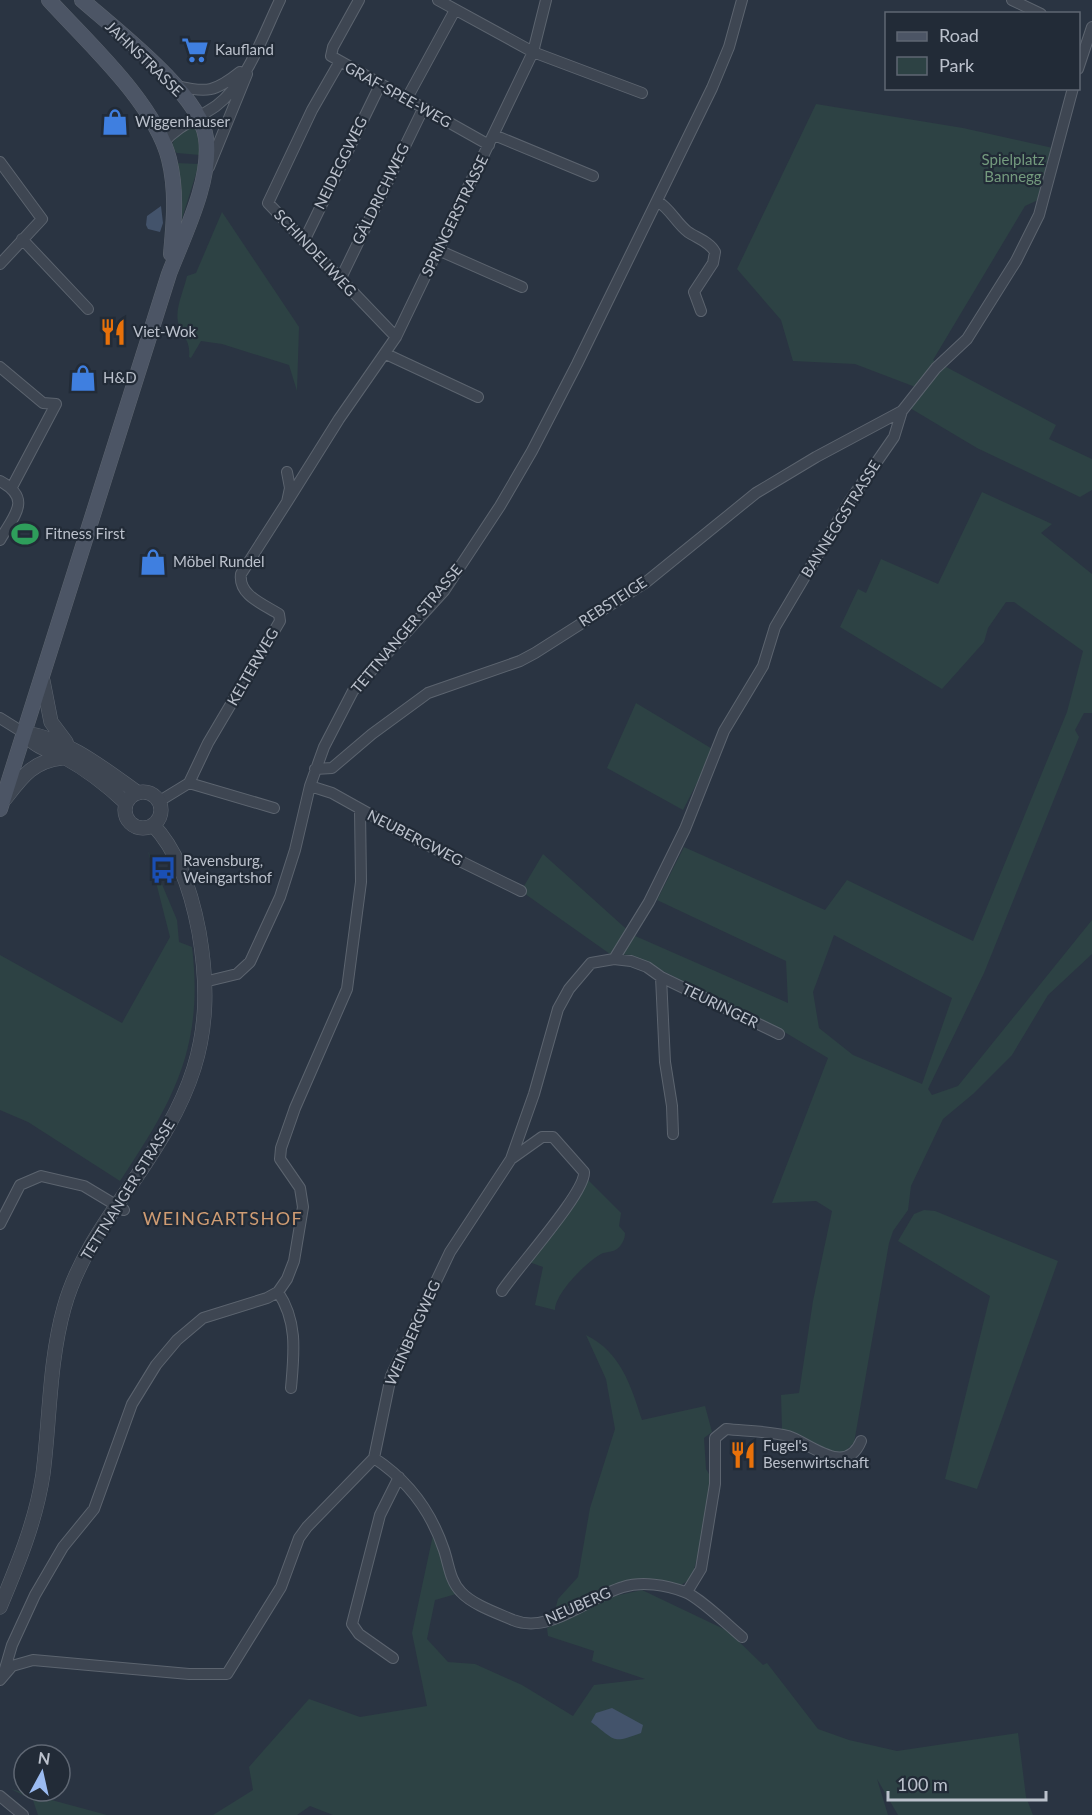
<svg xmlns="http://www.w3.org/2000/svg" width="1092" height="1815" viewBox="0 0 1092 1815" font-family="Lato,sans-serif">
	<rect width="100%" height="100%" fill="#2a3442"/>
	<!-- green -->
	<path fill="#2d4244" fill-rule="evenodd" d="M816,104l147,24 90,20 -15,52 -13,6 -92,154 123,65 -7,14 43,20v31l-12,7 -103,-49 -67,-40 8,-20 -63,-24 -62,-3 -12,-41 -44,-51z
		M197,124l3,31 -23,-2 -6,-6 5,-12z
		M176,163l23,1 -18,58z
		M222,212l77,115 -2,64 -8,-26 -67,-21 -21,-3 -10,17 -2,-1c2,-19 -8,-19 -11,-35 -3,-14 6,-32 9,-46l9,-3z
		M982,492l70,32 -11,9 51,41v139h-8l-9,17 4,7 -95,236 -56,116 4,6 26,-9 134,-166v34l-44,41 -36,60 -39,39 -30,25 -32,67 -3,24 -15,21 -4,12 -35,200 -9,8 -9,2 -54,-24 -1,-34 18,-2 14,-92 19,-90 -16,-10 -44,2 56,-145 -47,-28 -150,-75 -21,-1 -89,-63 22,-37 90,81 155,68 -2,-42 -129,-61 27,-53 141,63 22,-30 126,61 94,-229 16,-61 -69,-49h-8l-18,26 -4,14 -42,47 -102,-62 18,-38 8,4 15,-34 57,25zM834,935l118,63 -30,86 -69,-29 -34,-27 -6,-36z
		M636,703l78,47 -31,60 -76,-42z
		M148,851l29,69 2,22 13,5c12,100 -18,153 -72,234l-92,-59 -28,-12v-155l122,68 48,-86z
		M588,1180l33,33 -2,13 6,7c0,6 -3,12 -8,16 -4,3 -10,3 -14,4 -15,7 -48,40 -48,57l-20,-5 8,-38 -14,-5 42,-54z
		M924,1210l11,1 123,50 -81,228 -32,-10 45,-183 -92,-55 16,-27z
		M586,1335c35,17 45,51 56,85l63,-14 7,26 -8,6 2,31 9,15 -23,94 -14,9 -33,-9 -26,6 -65,30 4,-15 20,-22 12,-69 25,-79 -9,-50z
		M433,1535l23,59 -21,6 -8,39 21,23 27,2 47,21 51,31 21,-31 51,-6 -53,-18 2,-10 -46,-15 -1,-8 54,-29 41,-9 86,41 35,34 4,-2 51,66 31,11 48,11 121,-18 8,64 7,18h-135l-21,-36 11,36h-555l-23,-9 -13,9h-84l40,-25 -4,-23 60,-68 51,18 67,-11 -15,-73z
		M11,1789l96,26h-69l-5,-15z"/>
	<!-- water -->
	<path fill="#43536b" d="M161,206l2,17 -3,9 -12,-3 -2,-4 1,-9z
		M612,1708l31,17 -2,8c-30,11 -24,8 -50,-11l5,-9z"/>
	<g fill="none" stroke-linecap="round" stroke-linejoin="round">
		<defs>
			<path id="minor" d="M359,0l-26,47 -2,9 158,89
				M438,0l95,52 109,41
				M1012,0l29,14
				M339,63l-27,47 -44,93 128,134
				M1078,69l14,-42
				M177,86c30,7 38,6 63,-14
				M406,100l49,-90
				M494,135l99,41
				M163,143c16,-18 34,-24 53,-37 32,-24 47,-71 64,-106
				M0,162l42,57 -42,45
				M209,167l38,-93
				M657,201c13,7 19,22 31,31 9,6 22,10 27,20l-2,11 -19,29 7,19
				M22,239l66,70
				M304,241l76,-156
				M438,250l84,37
				M340,280l83,-171
				M386,354l92,43
				M0,367l43,36 13,1 -44,83
				M0,481c33,18 14,34 0,59
				M287,502l52,-83 57,-82 137,-285 13,-52
				M0,718l24,15
				M315,769l17,-1 40,-34 56,-41 92,-32 15,-8 110,-70 111,-90 60,-36 86,-46
				M189,783l85,25
				M310,786l22,7 77,43 112,55
				M158,802l31,-19 19,-40 72,-122 -1,-7c-16,-10 -41,-19 -38,-40l46,-72 3,-14 -3,-16
				M614,959l35,-57 36,-73 39,-98 39,-65 12,-39 74,-125 45,-65 8,-26 34,-43 31,-29 49,-78 23,-46 34,-127
				M661,977l118,57
				M204,982l33,-8 13,-12 30,-65 15,-47 15,-64 14,-39 29,-56 91,-100 56,-85 32,-55 45,-87 135,-276 17,-41 13,-47
				M0,1224l20,-39 21,-9 43,10 40,24
				M502,1291c15,-23 84,-99 82,-119l-31,-35h-11l-31,22
				M278,1292c20,30 16,61 13,96
				M374,1458c35,23 57,53 70,92 5,15 6,31 17,42 12,13 36,21 52,28 37,15 75,-23 110,-33 19,-6 43,-2 62,5 14,5 44,34 57,45
				M687,1592l14,-23 14,-85v-46l11,-9c20,2 42,2 62,7 20,6 58,42 73,5
				M393,1658l-34,-24 -7,-10 28,-109 19,-38
				M4,1672l8,-27 23,-50 28,-48 31,-38 38,-105 24,-39 21,-25 26,-22 64,-20 11,-6 9,-13 7,-18 9,-54 -3,-19 -20,-29 1,-11 14,-40 52,-119 14,-107 -1,-72
				M0,1680l12,-14 21,-6 156,14h38l54,-87 18,-49 8,-11 67,-69 17,-82 59,-124 61,-93 23,-65 24,-85 11,-20 22,-26 23,-4 17,2 16,6 14,10 4,85 7,44 1,28
				M0,1796l23,19"/>
			<path id="tertiary" d="M43,681l8,41 15,20
				M24,733c44,6 79,35 114,60
				M24,733c12,15 23,16 40,24 22,12 44,29 62,46
				M125 810a18 18 0 1 1 36 0a18 18 0 1 1-36 0Z
				M5,799c17,-22 28,-38 57,-41
				M0,1607c18,-43 36,-86 43,-133 7,-55 6,-112 21,-166 12,-44 38,-82 64,-119 62,-89 90,-147 71,-257 -7,-37 -19,-79 -46,-107"/>
			<path id="secondary" d="M49,0c38,42 106,103 120,159 8,32 5,63 2,95
				M0,809l169,-535c15,-39 43,-94 37,-136 -6,-44 -90,-108 -124,-138"/>
		</defs>
		<!-- minor casing -->
		<use href="#minor" stroke="#5c646f" stroke-width="12"/>
		<!-- tertiary casing -->
		<use href="#tertiary" stroke="#5c646f" stroke-width="15"/>
		<!-- secondary casing -->
		<use href="#secondary" stroke="#5c646f" stroke-width="16"/>
		<!-- minor -->
		<use href="#minor" stroke="#3e4652" stroke-width="10"/>
		<!-- tertiary -->
		<use href="#tertiary" stroke="#3e4652" stroke-width="14"/>
		<!-- secondary -->
		<use href="#secondary" stroke="#4c5565" stroke-width="15"/>
	</g>
	<!-- icons -->
	<defs>
		<symbol id="supermarket-bare" viewBox="-9 -9 18 18"><path d="M-6-5.5h2.5l.6 2H6L4.5 2H-2.5L-4.4-4H-6ZM-1.5 3.2a1.3 1.3 0 1 0 .1 0ZM3 3.2a1.3 1.3 0 1 0 .1 0Z" fill="#3f7fe0" stroke="#222b37" stroke-width="2.5" paint-order="stroke"/></symbol>
		<symbol id="shop-bare" viewBox="-9 -9 18 18"><path d="M-5-2.5h2.3a2.7 3.5 0 0 1 5.4 0H5L5.5 6h-11ZM-1.5-2.5h3a1.5 2.3 0 0 0-3 0Z" fill="#3f7fe0" stroke="#222b37" stroke-width="2.5" paint-order="stroke"/></symbol>
		<symbol id="restaurant-bare" viewBox="-9 -9 18 18"><path d="M-5-6h1v4h1v-4h1v4h1v-4h1v5L-1.5 .5V6h-2V.5L-5-1ZM5-6V6H3V1.5H1.5Q1.5-4 5-6Z" fill="#e8710a" stroke="#222b37" stroke-width="2.5" paint-order="stroke"/></symbol>
		<symbol id="stadium-bare" viewBox="-9 -9 18 18"><path d="M0-5a6.5 5 0 1 0 0 10a6.5 5 0 1 0 0-10ZM-3.5-1.8h7v3.6h-7Z" fill="#2e9e5b" stroke="#222b37" stroke-width="2.5" paint-order="stroke"/></symbol>
		<symbol id="bus-bare" viewBox="-9 -9 18 18"><path d="M-5-6H5V4H4V6H2V4H-2V6H-4V4H-5ZM-3.5-4V0h7V-4ZM-3.5 1.2v1.5H-2V1.2ZM2 1.2v1.5H3.5V1.2Z" fill="#1a4fb4" stroke="#222b37" stroke-width="2.5" paint-order="stroke"/></symbol>
	</defs>
	<g fill-rule="evenodd">
		<use href="#supermarket-bare" x="176" y="31" width="38" height="38"/>
		<use href="#shop-bare" x="96" y="103" width="38" height="38"/>
		<use href="#restaurant-bare" x="94" y="313" width="38" height="38"/>
		<use href="#shop-bare" x="64" y="359" width="38" height="38"/>
		<use href="#stadium-bare" x="6" y="515" width="38" height="38"/>
		<use href="#shop-bare" x="134" y="543" width="38" height="38"/>
		<use href="#bus-bare" x="144" y="851" width="38" height="38"/>
		<use href="#restaurant-bare" x="724" y="1436" width="38" height="38"/>
	</g>
	<g text-anchor="middle" stroke-width="4.5" stroke-linejoin="round" paint-order="stroke">
		<!-- poi labels -->
		<g font-size="15" fill="#bbc1cc" stroke="#222b37" text-anchor="start">
			<text x="215" y="55">Kaufland</text>
			<text x="135" y="127">Wiggenhauser</text>
			<text x="133" y="337">Viet-Wok</text>
			<text x="103" y="383">H&amp;D</text>
			<text x="45" y="539">Fitness First</text>
			<text x="173" y="567">Möbel Rundel</text>
			<text x="183" y="866">Ravensburg,<tspan x="183" dy="17">Weingartshof</tspan></text>
			<text x="763" y="1451">Fugel's<tspan x="763" dy="17">Besenwirtschaft</tspan></text>
		</g>
		<!-- street labels -->
		<g font-size="15" fill="#bbc1cc" stroke="#222b37">
			<text transform="translate(144 59) rotate(44)" y="5">JAHNSTRASSE</text>
			<text transform="translate(398 95) rotate(29)" y="5">GRAF-SPEE-WEG</text>
			<text transform="translate(341 163) rotate(-64)" y="5">NEIDEGGWEG</text>
			<text transform="translate(381 194) rotate(-64)" y="5">GÄLDRICHWEG</text>
			<text transform="translate(455 216) rotate(-64)" y="5">SPRINGERSTRASSE</text>
			<text transform="translate(315 253) rotate(47)" y="5">SCHINDELIWEG</text>
			<text transform="translate(841 519) rotate(-58)" y="5">BANNEGGSTRASSE</text>
			<text transform="translate(613 602) rotate(-33)" y="5">REBSTEIGE</text>
			<text transform="translate(407 629) rotate(-50)" y="5">TETTNANGER STRASSE</text>
			<text transform="translate(253 667) rotate(-60)" y="5">KELTERWEG</text>
			<text transform="translate(415 838) rotate(27)" y="5">NEUBERGWEG</text>
			<text transform="translate(720 1006) rotate(26)" y="5">TEURINGER</text>
			<text transform="translate(128 1190) rotate(-58)" y="5">TETTNANGER STRASSE</text>
			<text transform="translate(413 1333) rotate(-66)" y="5">WEINBERGWEG</text>
			<text transform="translate(578 1606) rotate(-24)" y="5">NEUBERG</text>
		</g>
		<!-- park labels -->
		<g font-size="15" fill="#749b7e" stroke="#222b37">
			<text x="1013" y="165">Spielplatz<tspan x="1013" dy="17">Bannegg</tspan></text>
		</g>
		<!-- quarter labels -->
		<g font-size="18" letter-spacing="1.5" fill="#cf9c73" stroke="#222b37">
			<text x="223" y="1225">WEINGARTSHOF</text>
		</g>
	</g>
	<!-- legend -->
	<rect x="885" y="12" width="195" height="78" fill="#222b37" stroke="#5f6773" stroke-width="1.5"/>
	<rect x="897" y="32" width="30" height="9" fill="#4c5565" stroke="#5f6773" stroke-width="1.5"/>
	<text x="939" y="42" font-size="18" fill="#bbc1cc">Road</text>
	<rect x="897" y="57" width="30" height="18" fill="#2d4244" stroke="#5f6773" stroke-width="1.5"/>
	<text x="939" y="72" font-size="18" fill="#bbc1cc">Park</text>
	<!-- north arrow -->
	<g transform="translate(42 1773) rotate(8)"><circle r="28" fill="#222b37" stroke="#5f6773" stroke-width="1.5"/>
	<path d="M0-4.5L10 22L0 15L-10 22Z" fill="#9bbbf1"/>
	<text y="-9" font-size="16" font-weight="bold" text-anchor="middle" fill="#bbc1cc">N</text>
	</g>
	<!-- scale -->
	<path d="M888 1791v9h158v-9" fill="none" stroke="#bbc1cc" stroke-width="3"/>
	<text x="897" y="1791" font-size="18" fill="#bbc1cc" stroke="#222b37" stroke-width="4.5" paint-order="stroke">100 m</text>
</svg>
